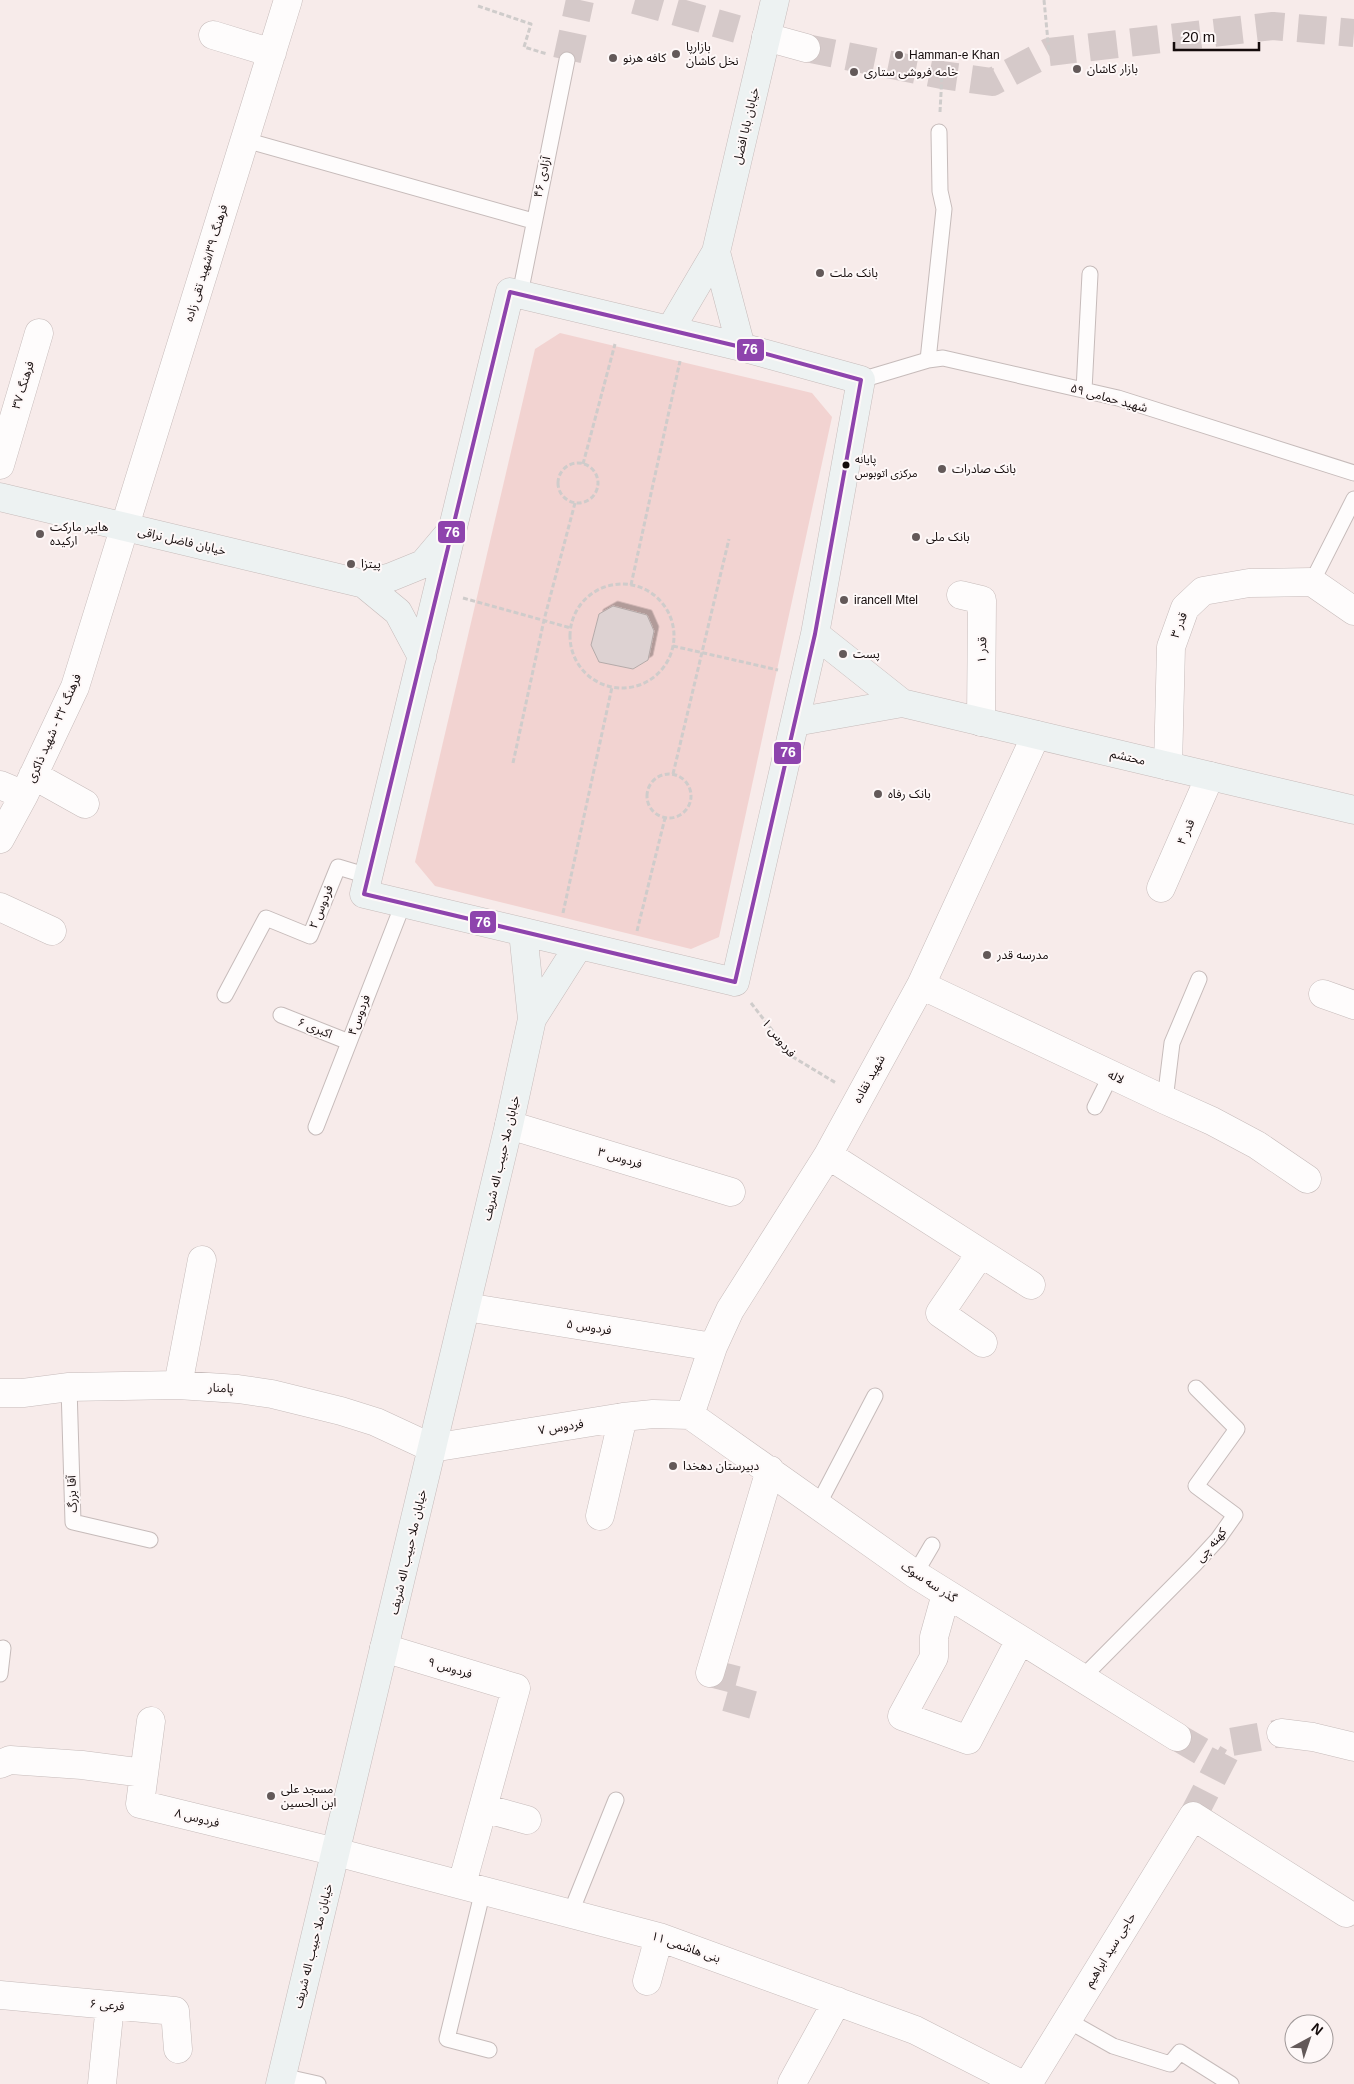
<svg xmlns="http://www.w3.org/2000/svg" width="1354" height="2084" viewBox="0 0 1354 2084" font-family="Arial,'Noto Sans Arabic',sans-serif">
	<defs>
		<filter id="shadow"><feDropShadow dx="4.5" dy="-4.5" stdDeviation="0" flood-color="#0004"/></filter>
	</defs>
	<rect width="100%" height="100%" fill="#f7ebea"/>
	<!-- green -->
	<path fill="#f2d3d1" d="M560,333l252,60 20,24 -113,520 -28,12 -256,-63 -20,-24 120,-513z"/>
	<!-- building -->
	<path fill="#ddd2d2" stroke="#b4aaa9" filter="url(#shadow)" d="M613,606l34,9 7,16 -6,29 -15,9 -34,-7 -8,-17 8,-31z"/>
	<g fill="none" stroke-linecap="round" stroke-linejoin="round">
		<!-- street-tunnel -->
		<path stroke="#d5c9c9" stroke-width="28" stroke-dasharray="28 14" stroke-linecap="butt" d="M635,0l102,29
			M806,48l136,27 50,7 57,-30 224,-26 81,7
			M567,60l13,-60
			M710,1673l35,9 -11,39
			M1177,1737l43,25
			M1193,1816l38,-74 50,-9"/>
		<defs>
			<path id="lane" d="M245,140l288,81
				M520,294l47,-234
				M928,360l16,-151 -4,-18 -1,-59
				M861,380l67,-20 15,-2 175,40 236,75
				M1084,390l6,-116
				M1312,582l42,-83
				M225,995l41,-77 44,18 28,-69 30,9
				M281,1015l68,27
				M1165,1100l7,-57 27,-64
				M1095,1107l16,-32
				M316,1127l87,-223
				M69,1387l4,135 77,18
				M818,1505l57,-109
				M915,1574l17,-29
				M0,1674l3,-26
				M1082,1678l113,-114 23,-25 17,-24 -39,-29 41,-57 -41,-41
				M483,1890l-36,149 42,11
				M571,1912l45,-112
				M1067,2020l46,26 57,18 10,-12 51,32
				M282,2076l36,8"/>
			<path id="street" d="M213,35l59,18
				M766,37l40,11
				M0,465l39,-132
				M961,595l21,5 -1,122
				M1168,766l3,-119 14,-39 18,-17 46,-8 63,-1 42,29
				M33,775l52,29
				M0,785l24,10
				M0,839l24,-44 51,-108 213,-687
				M1161,888l49,-112
				M0,907l52,24
				M921,985l244,115 47,21 45,24 50,34
				M1323,994l31,11
				M509,1125l222,67
				M828,1155l203,130
				M981,1253l-41,60 43,30
				M466,1307l247,40
				M178,1385l24,-125
				M0,1393h23l46,-6 109,-2 60,4 34,5 69,17 35,11 56,26 191,-31 30,-3 37,1
				M690,1415l23,-68 17,-37 98,-155 93,-170 115,-250
				M690,1415l225,159 262,163
				M600,1516l23,-99
				M946,1594l-12,43v20l-32,59 66,24 52,-100
				M384,1648l132,40 -54,196
				M710,1673l60,-203
				M151,1721l-11,83 196,48 323,85 256,93 106,54
				M1281,1733l32,4 41,10
				M0,1764l10,-4 72,5 62,8
				M483,1808l44,12
				M647,1981l12,-44
				M0,1995l175,16 3,38
				M792,2083l45,-82
				M102,2084l8,-79
				M1028,2084l165,-268 153,97"/>
			<path id="secondary" d="M716,252l25,95
				M510,292l231,55 120,33 -46,254 -80,348 -371,-88z
				M670,330l46,-78 59,-252
				M0,497l364,87 27,-7 32,-13 27,-32
				M364,584l34,28 24,45
				M815,634l87,69
				M795,722l107,-19 452,107
				M523,932l9,87
				M280,2084l229,-959 23,-106 47,-74"/>
		</defs>
		<!-- lane casing -->
		<use href="#lane" stroke="#c6bbba" stroke-width="17"/>
		<!-- street casing -->
		<use href="#street" stroke="#c6bbba" stroke-width="29"/>
		<!-- secondary casing -->
		<use href="#secondary" stroke="#c6bbba" stroke-width="29"/>
		<!-- path -->
		<path stroke="#cfcccb" stroke-width="3" stroke-dasharray="5 2.5" stroke-linecap="butt" d="M1044,0l5,52
			M478,6l53,18 -7,23 23,7
			M940,112l2,-37
			M558 483a20 20 0 1 1 40 0a20 20 0 1 1-40 0Z
			M583,464l32,-120
			M570 636a52 52 0 1 1 104 0a52 52 0 1 1-104 0Z
			M631,585l49,-224
			M463,598l108,30
			M673,646l105,24
			M513,763l31,-143 31,-117
			M647 796a22 22 0 1 1 44 0a22 22 0 1 1-44 0Z
			M673,774l56,-235
			M563,913l49,-226
			M637,931l28,-113
			M751,1003l42,54 43,26"/>
		<!-- lane -->
		<use href="#lane" stroke="#fefcfc" stroke-width="15"/>
		<!-- street -->
		<use href="#street" stroke="#fefcfc" stroke-width="28"/>
		<!-- secondary -->
		<use href="#secondary" stroke="#edf2f2" stroke-width="28"/>
		<defs>
			<path id="bus-1" d="M510,292l231,55 120,33 -46,254 -80,348 -371,-88z"/>
		</defs>
		<!-- bus-1 casing -->
		<use href="#bus-1" stroke="#fef8f8" stroke-width="8"/>
		<!-- bus-1 -->
		<use href="#bus-1" stroke="#8e44ad" stroke-width="4"/>
	</g>
	<!-- markers -->
	<g fill="#635959" stroke="#fef8f8" stroke-width="2">
		<circle cx="676" cy="54" r="5"/>
		<circle cx="899" cy="55" r="5"/>
		<circle cx="613" cy="58" r="5"/>
		<circle cx="1077" cy="69" r="5"/>
		<circle cx="854" cy="72" r="5"/>
		<circle cx="820" cy="273" r="5"/>
		<circle cx="942" cy="469" r="5"/>
		<circle cx="40" cy="534" r="5"/>
		<circle cx="916" cy="537" r="5"/>
		<circle cx="351" cy="564" r="5"/>
		<circle cx="844" cy="600" r="5"/>
		<circle cx="843" cy="654" r="5"/>
		<circle cx="878" cy="794" r="5"/>
		<circle cx="987" cy="955" r="5"/>
		<circle cx="673" cy="1466" r="5"/>
		<circle cx="271" cy="1796" r="5"/>
	</g>
	<circle fill="#140b0b" stroke="#fef8f8" stroke-width="2" cx="846" cy="465" r="4.5"/>
	<g text-anchor="middle" stroke-width="4" stroke-linejoin="round" paint-order="stroke">
		<!-- bus labels -->
		<g font-size="11" fill="#140b0b" stroke="#fef8f8" text-anchor="start">
			<text x="855" y="463">پایانه<tspan x="855" dy="14">مرکزی اتوبوس</tspan></text>
		</g>
		<!-- poi labels -->
		<g font-size="12" fill="#140b0b" stroke="#fef8f8" text-anchor="start">
			<text x="686" y="51">بازارپا<tspan x="686" dy="14">نخل کاشان</tspan></text>
			<text x="909" y="59">Hamman-e Khan</text>
			<text x="623" y="62">کافه هرنو</text>
			<text x="1087" y="73">بازار کاشان</text>
			<text x="864" y="76">خامه فروشی ستاری</text>
			<text x="830" y="277">بانک ملت</text>
			<text x="952" y="473">بانک صادرات</text>
			<text x="50" y="531">هایپر مارکت<tspan x="50" dy="14">ارکیده</tspan></text>
			<text x="926" y="541">بانک ملی</text>
			<text x="361" y="568">پیتزا</text>
			<text x="854" y="604">irancell Mtel</text>
			<text x="853" y="658">پست</text>
			<text x="888" y="798">بانک رفاه</text>
			<text x="997" y="959">مدرسه قدر</text>
			<text x="683" y="1470">دبیرستان دهخدا</text>
			<text x="281" y="1793">مسجد علی<tspan x="281" dy="14">ابن الحسین</tspan></text>
		</g>
		<!-- street labels -->
		<g font-size="12" fill="#140b0b" stroke="#fef8f8">
			<text transform="translate(746 126) rotate(-77)" y="4">خیابان بابا افضل</text>
			<text transform="translate(542 177) rotate(-78)" y="4">آزادی ۴۶</text>
			<text transform="translate(206 263) rotate(-73)" y="4">فرهنگ ۳۹/شهید تقی زاده</text>
			<text transform="translate(23 385) rotate(-73)" y="4">فرهنگ ۳۷</text>
			<text transform="translate(1109 398) rotate(15)" y="4">شهید حمامی ۵۹</text>
			<text transform="translate(182 541) rotate(13)" y="4">خیابان فاضل نراقی</text>
			<text transform="translate(1179 625) rotate(-69)" y="4">قدر ۳</text>
			<text transform="translate(982 650) rotate(-89)" y="4">قدر ۱</text>
			<text transform="translate(54 728) rotate(-66)" y="4">فرهنگ ۳۲ - شهید ذاکری</text>
			<text transform="translate(1128 757) rotate(13)" y="4">محتشم</text>
			<text transform="translate(1186 832) rotate(-66)" y="4">قدر ۴</text>
			<text transform="translate(321 907) rotate(-68)" y="4">فردوس ۲</text>
			<text transform="translate(359 1015) rotate(-69)" y="4">فردوس۴</text>
			<text transform="translate(315 1028) rotate(22)" y="4">اکبری ۶</text>
			<text transform="translate(779 1038) rotate(51)" y="4">فردوس ۱</text>
			<text transform="translate(1116 1077) rotate(25)" y="4">لاله</text>
			<text transform="translate(869 1079) rotate(-61)" y="4">شهید نقاده</text>
			<text transform="translate(501 1158) rotate(-77)" y="4">خیابان ملا حبیب اله شریف</text>
			<text transform="translate(620 1158) rotate(17)" y="4">فردوس ۳</text>
			<text transform="translate(589 1327) rotate(9)" y="4">فردوس ۵</text>
			<text transform="translate(221 1388) rotate(3)" y="4">پامنار</text>
			<text transform="translate(561 1427) rotate(-9)" y="4">فردوس ۷</text>
			<text transform="translate(72 1494) rotate(-92)" y="4">آقا بزرگ</text>
			<text transform="translate(1211 1545) rotate(-50)" y="4">کهنه چی</text>
			<text transform="translate(408 1552) rotate(-77)" y="4">خیابان ملا حبیب اله شریف</text>
			<text transform="translate(929 1582) rotate(33)" y="4">گذر سه سوک</text>
			<text transform="translate(450 1668) rotate(17)" y="4">فردوس ۹</text>
			<text transform="translate(197 1818) rotate(14)" y="4">فردوس ۸</text>
			<text transform="translate(313 1946) rotate(-76)" y="4">خیابان ملا حبیب اله شریف</text>
			<text transform="translate(686 1947) rotate(19)" y="4">بنی هاشمی ۱۱</text>
			<text transform="translate(1110 1950) rotate(-58)" y="4">حاجی سید ابراهیم</text>
			<text transform="translate(107 2005) rotate(5)" y="4">فرعی ۶</text>
		</g>
	</g>
	<g stroke="#fef8f8" stroke-width="2">
		<rect x="736" y="338" width="29" height="24" rx="5" fill="#8e44ad"/>
		<rect x="437" y="520" width="29" height="24" rx="5" fill="#8e44ad"/>
		<rect x="773" y="741" width="29" height="24" rx="5" fill="#8e44ad"/>
		<rect x="469" y="910" width="28" height="24" rx="5" fill="#8e44ad"/>
	</g>
	<g font-size="14" text-anchor="middle" font-weight="bold" fill="#fff">
		<text x="750" y="354">76</text>
		<text x="452" y="537">76</text>
		<text x="788" y="757">76</text>
		<text x="483" y="927">76</text>
	</g>
	<!-- north arrow -->
	<g transform="translate(1309 2039) rotate(40)"><circle r="24" fill="#fef8f8" stroke="#a09999"/>
	<path d="M0-4L9 19L0 12L-9 19Z" fill="#635959"/>
	<text y="-8" font-size="14" font-weight="bold" text-anchor="middle" fill="#140b0b">N</text>
	</g>
	<!-- scale -->
	<path d="M1174 42v8h85v-8" fill="none" stroke="#140b0b" stroke-width="2.5"/>
	<text x="1182" y="42" font-size="15" fill="#140b0b" stroke="#fef8f8" stroke-width="4" paint-order="stroke">20 m</text>
</svg>
